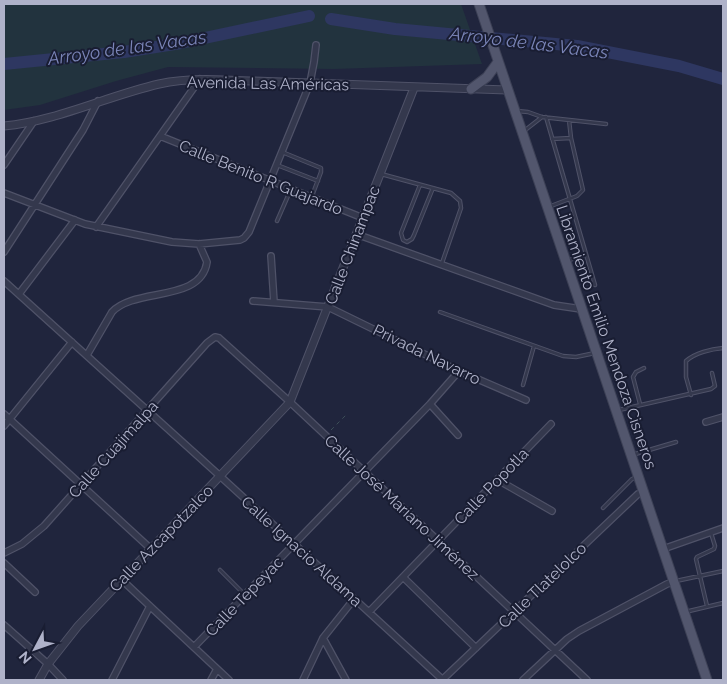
<svg xmlns="http://www.w3.org/2000/svg" width="727" height="684" viewBox="0 0 727 684" font-family="Raleway,sans-serif">
	<rect width="100%" height="100%" fill="#20253d"/>
	<!-- green -->
	<path fill="#22333e" d="M4,4h457l21,60 -148,5 -166,-2 -52,14 -76,24 -36,5z"/>
	<g fill="none" stroke-linecap="round" stroke-linejoin="round">
		<!-- river -->
		<path stroke="#2e3761" stroke-width="12" d="M331,19l64,10 182,17 102,20 44,13
			M4,64l120,-12 57,-9 128,-27"/>
		<defs>
			<path id="service" d="M517,111l11,1 14,5 64,7
				M546,117l40,137
				M569,120l2,18
				M524,131l18,-14
				M282,152l39,16v4l-9,24
				M277,165l41,16
				M381,174l70,19 9,8 1,7 -19,55
				M420,185l-19,48 2,7 4,2 5,-3 2,-4 19,-47
				M551,206l26,-10 6,-6 -12,-52 -19,1
				M277,221l14,-32
				M567,261l19,-7 9,31
				M440,312l123,44 13,1 19,-4
				M523,385l11,-39
				M691,395l-5,-18v-16c9,-8 25,-12 37,-13
				M640,404l-7,-27 3,-5 8,-4
				M619,410l92,-21 4,-3 -3,-13
				M632,455l44,-13
				M603,508l29,-29 5,-2
				M220,570l24,24
				M676,581l47,-10
				M707,606l-11,-47 1,-2 17,-8 1,-3 -4,-13
				M685,612l38,-9"/>
			<path id="minor" d="M160,136l203,82
				M4,165l30,-44
				M4,193l81,31 87,18 27,2 41,-4 4,-2 5,-6 61,-149 4,-21 2,-17
				M96,227l104,-148
				M356,234l198,71 27,4
				M4,252l79,-122 15,-29
				M271,256l3,46
				M4,281l216,195 223,204
				M19,294l56,-74
				M253,301l75,6 131,64 67,29
				M87,355l25,-43c23,-25 89,-9 95,-50l-8,-18
				M430,404l28,31
				M4,414l147,135
				M706,422l17,-5
				M4,426l68,-84
				M498,480l54,31
				M663,549l60,-21
				M4,553l18,-9 22,-18 163,-183 8,-6 4,1 71,64 297,278
				M4,563l31,29
				M403,577l73,71
				M122,580l107,100
				M369,612l182,-188
				M4,625l44,39 15,16
				M323,638l23,42
				M194,647l236,-243 29,-33
				M112,680l38,-74
				M211,680l6,-11
				M303,680l20,-42 31,-39
				M442,680l196,-186 5,-2
				M523,680l44,-41 12,-8 88,-47 7,-2"/>
			<path id="tertiary" d="M4,126c53,-5 103,-30 155,-42 22,-5 43,-5 65,-4l283,10
				M39,680l9,-16 30,-38 212,-224 124,-314"/>
			<path id="primary" d="M479,4l228,676
				M471,89l16,-12 11,-15"/>
		</defs>
		<!-- service casing -->
		<use href="#service" stroke="#4f5268" stroke-width="4.5"/>
		<!-- minor casing -->
		<use href="#minor" stroke="#4f5268" stroke-width="8"/>
		<!-- tertiary casing -->
		<use href="#tertiary" stroke="#4f5268" stroke-width="9"/>
		<!-- primary casing -->
		<use href="#primary" stroke="#3d4156" stroke-width="11"/>
		<!-- path -->
		<path stroke="#3d4f58" stroke-width="1" stroke-dasharray="4 4" stroke-linecap="butt" d="M331,430l17,-17"/>
		<!-- service -->
		<use href="#service" stroke="#34384d" stroke-width="2.5"/>
		<!-- minor -->
		<use href="#minor" stroke="#34384d" stroke-width="5.5"/>
		<!-- tertiary -->
		<use href="#tertiary" stroke="#34384d" stroke-width="7"/>
		<!-- primary -->
		<use href="#primary" stroke="#52566d" stroke-width="9"/>
	</g>
	<g text-anchor="middle" stroke-width="4" stroke-linejoin="round" paint-order="stroke">
		<!-- street labels -->
		<g font-size="16" fill="#afb2c9" stroke="#191d32">
			<text transform="translate(268 83) rotate(1)" y="6">Avenida Las Américas</text>
			<text transform="translate(261 177) rotate(22)" y="6">Calle Benito R Guajardo</text>
			<text transform="translate(352 245) rotate(-69)" y="6">Calle Chinampac</text>
			<text transform="translate(607 337) rotate(71)" y="6">Libramiento Emilio Mendoza Cisneros</text>
			<text transform="translate(427 354) rotate(26)" y="6">Privada Navarro</text>
			<text transform="translate(113 449) rotate(-48)" y="6">Calle Cuajimalpa</text>
			<text transform="translate(491 486) rotate(-46)" y="6">Calle Popotla</text>
			<text transform="translate(402 507) rotate(43)" y="6">Calle José Mariano Jiménez</text>
			<text transform="translate(161 538) rotate(-46)" y="6">Calle Azcapotzalco</text>
			<text transform="translate(302 551) rotate(42)" y="6">Calle Ignacio Aldama</text>
			<text transform="translate(542 585) rotate(-44)" y="6">Calle Tlatelolco</text>
			<text transform="translate(244 596) rotate(-46)" y="6">Calle Tepeyac</text>
		</g>
		<!-- water labels -->
		<g font-size="18" font-style="italic" fill="#7b85b8" stroke="#191d32">
			<text transform="translate(529 43) rotate(7)" y="6">Arroyo de las Vacas</text>
			<text transform="translate(127 48) rotate(-8)" y="6">Arroyo de las Vacas</text>
		</g>
	</g>
	<!-- border -->
	<rect width="727" height="684" fill="none" stroke="#afb2c9" stroke-width="10"/>
	<!-- north arrow -->
	<g transform="translate(35 649) rotate(229)" stroke="#191d32" stroke-width="4" paint-order="stroke">
	<path d="M0-4L9 19L0 12L-9 19Z" fill="#afb2c9"/>
	<text y="-8" font-size="14" font-weight="bold" text-anchor="middle" fill="#afb2c9">N</text>
	</g>
</svg>
